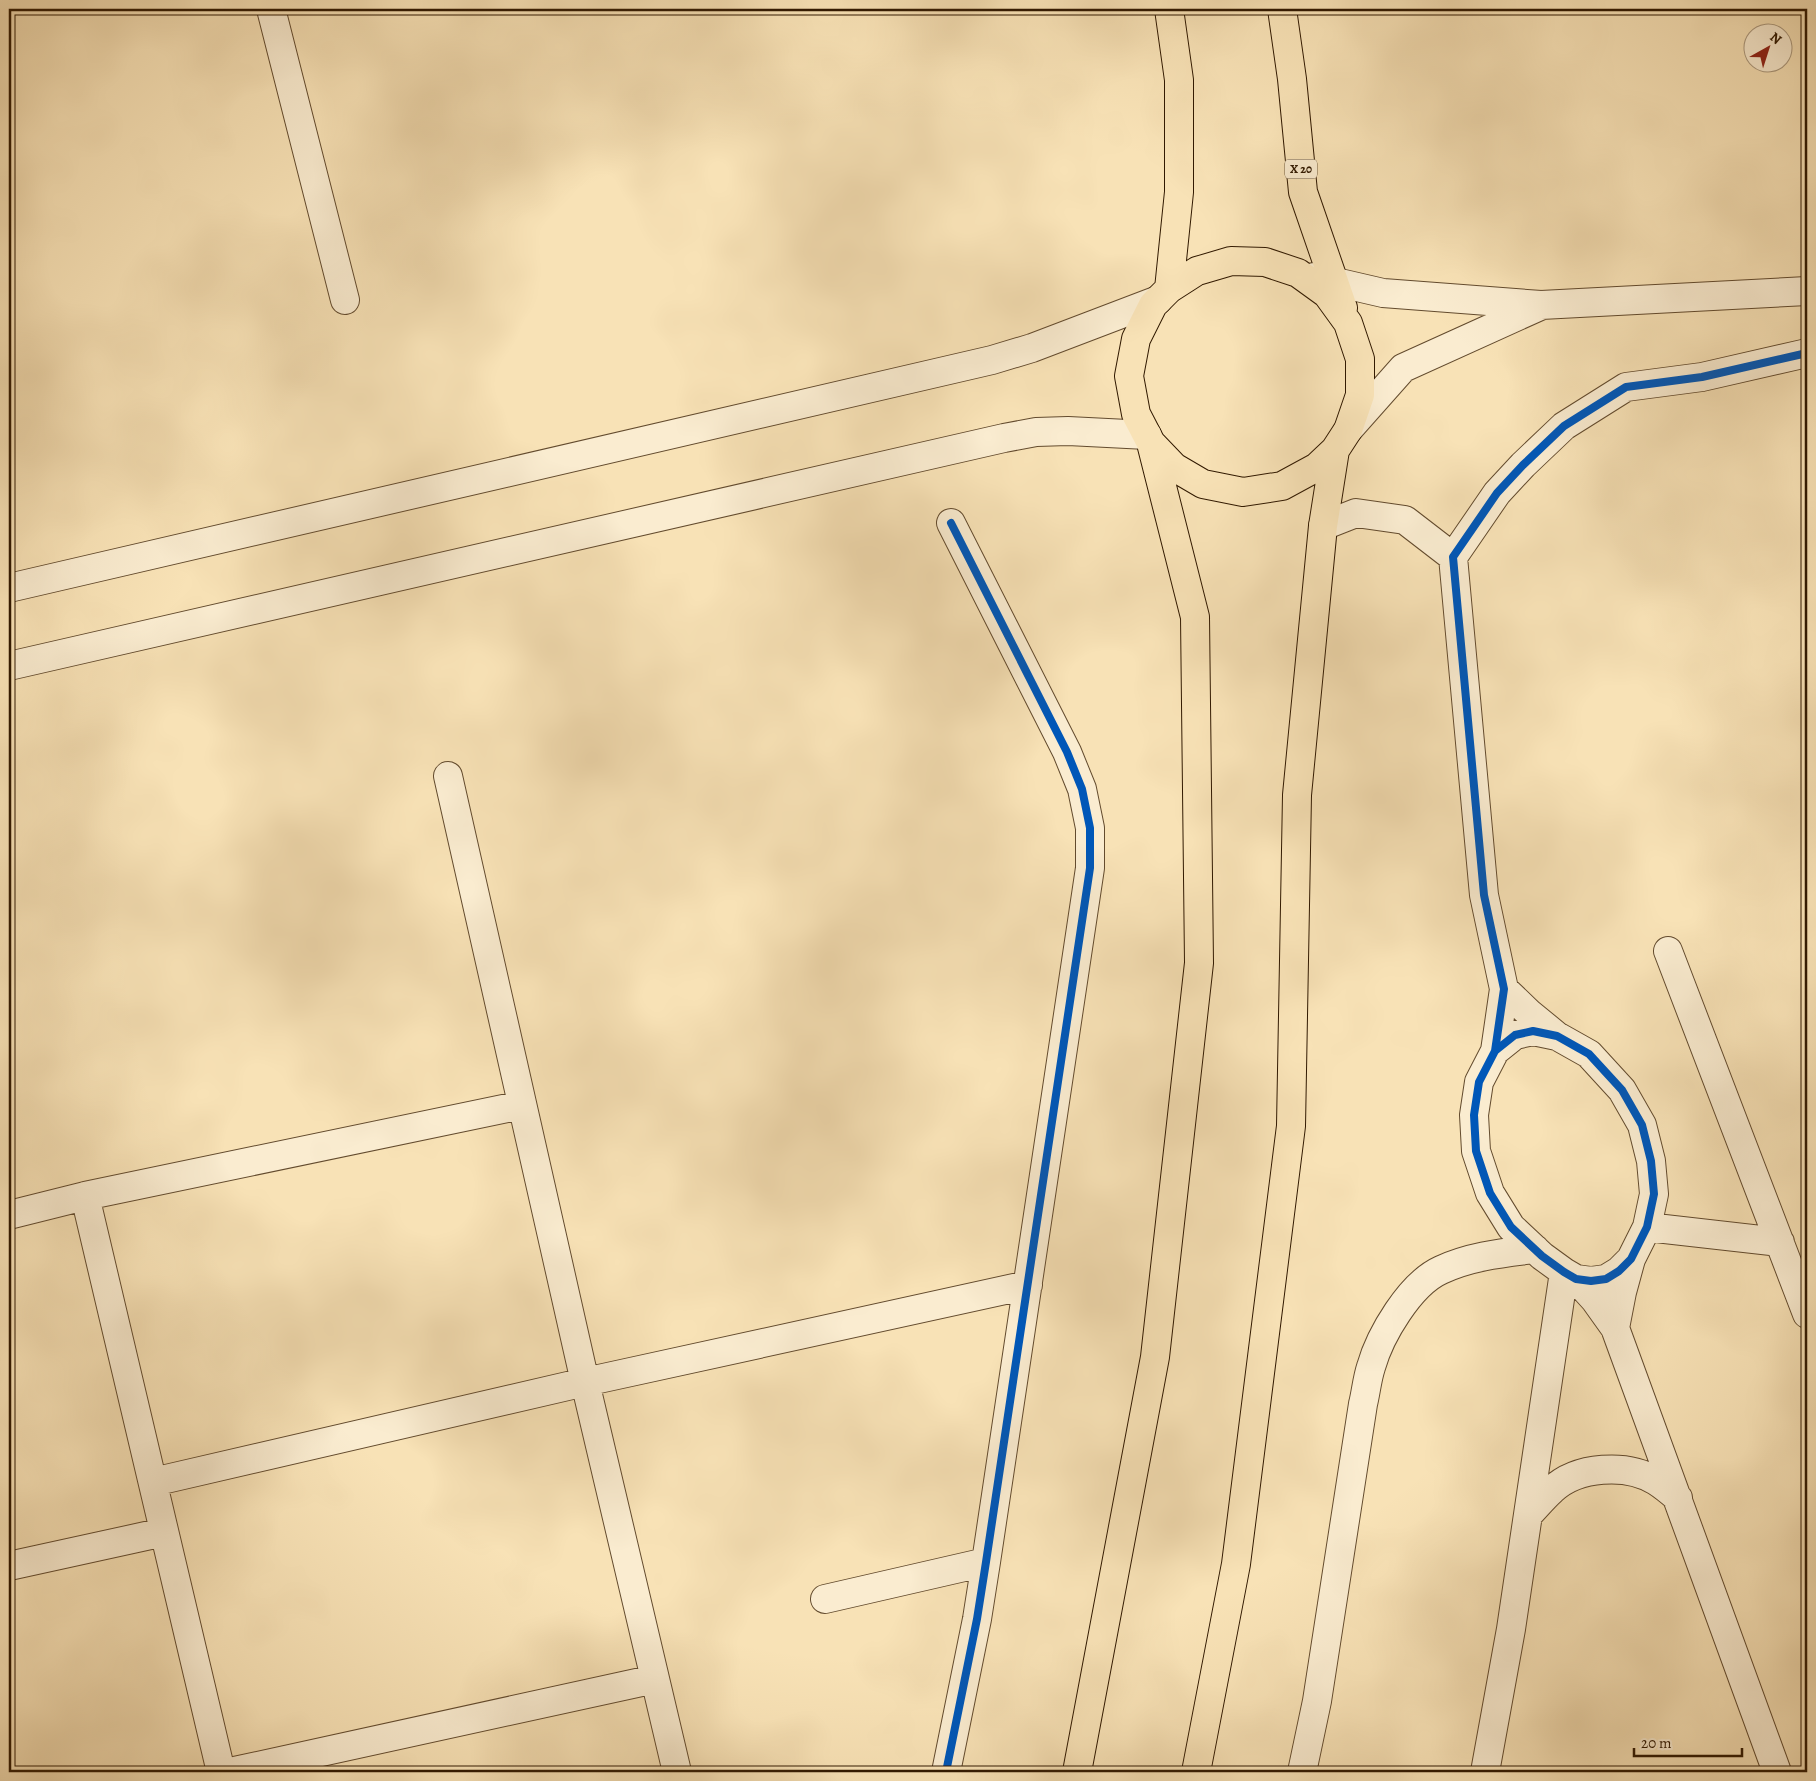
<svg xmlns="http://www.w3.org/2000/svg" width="1816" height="1781" viewBox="0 0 1816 1781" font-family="Alegreya,serif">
	<rect width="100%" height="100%" fill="#f8e2b6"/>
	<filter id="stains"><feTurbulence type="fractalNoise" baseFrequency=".004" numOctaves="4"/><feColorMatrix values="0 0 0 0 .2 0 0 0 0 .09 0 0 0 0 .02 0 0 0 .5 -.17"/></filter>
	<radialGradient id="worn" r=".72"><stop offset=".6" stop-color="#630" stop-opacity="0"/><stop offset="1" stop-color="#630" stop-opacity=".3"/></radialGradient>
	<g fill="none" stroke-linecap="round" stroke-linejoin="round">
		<defs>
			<path id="minor" d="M271,9l74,291
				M1314,277l69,16 158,12 266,-14
				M1348,430l55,-62 137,-62
				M1323,526l33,-13 49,7 48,37
				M448,776l137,606 92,390
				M1668,951l139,363
				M1504,989l25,24 28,23
				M1495,1051l20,-16 18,-4 24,5 32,18 33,36 20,35 9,36 3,33 -7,33 -16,32 -12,12 -13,8 -15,2 -15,-2 -12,-7 -22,-16 -31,-29 -21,-34 -14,-42 -2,-36 5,-33 16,-31 9,-62 -20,-94 -31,-338 44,-64 26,-28 41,-39 62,-39 76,-10 105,-24
				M85,1196l136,576
				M9,1215l76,-19 437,-91
				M1647,1227l133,15
				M1576,1279l19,21 20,28 162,444
				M1615,1328l7,-36 9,-33
				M153,1482l432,-100 443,-97
				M1528,1515c8,-8 15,-17 24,-25 25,-24 75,-27 104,-9 8,5 15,11 22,17
				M9,1566l155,-34
				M825,1599l161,-37
				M230,1772l425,-93
				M946,1772l31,-153 9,-57 104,-694v-40l-8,-39 -15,-37 -116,-229
				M1302,1772l15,-71 46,-297c3,-12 4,-25 8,-37 9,-32 39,-83 70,-97 30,-14 62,-17 94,-21
				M1485,1772l26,-143 53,-357"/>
			<path id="tertiary" d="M9,588l983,-228 40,-12 126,-48
				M9,666l995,-228 32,-6 32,-1 79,4"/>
			<path id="trunk" d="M1282,9l10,70 11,113 40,116
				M1169,289l10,-97v-112l-10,-71
				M1077,1772l78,-415 44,-394 -4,-346 -44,-174 -15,-29 -7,-38 7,-37 17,-34 16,-16 28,-18 34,-10 34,1 33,11 29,21 21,29 12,36v36l-12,35 -13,20 -18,17 -35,19 -39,6 -40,-8 -29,-17 -23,-24
				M1196,1772l40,-208 55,-438 6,-331 26,-269 12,-76"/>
		</defs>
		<!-- minor casing -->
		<use href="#minor" stroke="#634b2e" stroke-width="30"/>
		<!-- tertiary casing -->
		<use href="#tertiary" stroke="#634b2e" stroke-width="30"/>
		<!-- trunk casing -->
		<use href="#trunk" stroke="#311901" stroke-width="30"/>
		<!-- minor -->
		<use href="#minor" stroke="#faecd0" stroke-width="28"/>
		<!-- tertiary -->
		<use href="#tertiary" stroke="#faecd0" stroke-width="28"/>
		<!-- trunk -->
		<use href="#trunk" stroke="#f8e2b6" stroke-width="28"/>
		<defs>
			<path id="cycleway" d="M1495,1051l20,-16 18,-4 24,5 32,18 33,36 20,35 9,36 3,33 -7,33 -16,32 -12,12 -13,8 -15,2 -15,-2 -12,-7 -22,-16 -31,-29 -21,-34 -14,-42 -2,-36 5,-33 16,-31 9,-62 -20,-94 -31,-338 44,-64 26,-28 41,-39 62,-39 76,-10 105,-24
				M946,1772l31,-153 9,-57 104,-694v-40l-8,-39 -15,-37 -116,-229"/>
		</defs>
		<!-- cycleway casing -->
		<use href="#cycleway" stroke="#faecd0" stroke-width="11"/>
		<!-- cycleway -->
		<use href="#cycleway" stroke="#0057b8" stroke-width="8"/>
	</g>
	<g text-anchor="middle" stroke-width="4" stroke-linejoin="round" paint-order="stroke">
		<!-- shield labels -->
		<rect fill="#faecd0" stroke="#6d583f" stroke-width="1" x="1285" y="159.5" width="32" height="19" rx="4"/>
		<g font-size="12" font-weight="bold" fill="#311901">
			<text x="1301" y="173">X 20</text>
		</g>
	</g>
	<!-- margin -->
	<rect width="1816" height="1781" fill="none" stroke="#f8e2b6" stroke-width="30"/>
	<rect x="10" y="10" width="1796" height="1761" fill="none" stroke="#311901" stroke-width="2.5"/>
	<rect x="15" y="15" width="1786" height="1751" fill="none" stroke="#311901"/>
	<!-- north arrow -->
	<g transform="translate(1768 48) rotate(39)"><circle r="24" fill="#faecd0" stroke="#aa987d"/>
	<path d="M0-4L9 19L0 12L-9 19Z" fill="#8f2418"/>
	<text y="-8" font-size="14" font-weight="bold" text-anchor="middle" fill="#311901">N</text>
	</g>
	<!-- scale -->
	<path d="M1634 1748v8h108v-8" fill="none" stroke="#311901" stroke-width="2.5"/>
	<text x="1641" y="1748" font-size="15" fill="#311901" stroke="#faecd0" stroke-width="4" paint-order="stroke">20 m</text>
	<rect width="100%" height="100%" filter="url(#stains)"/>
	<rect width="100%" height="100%" fill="url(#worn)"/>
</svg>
